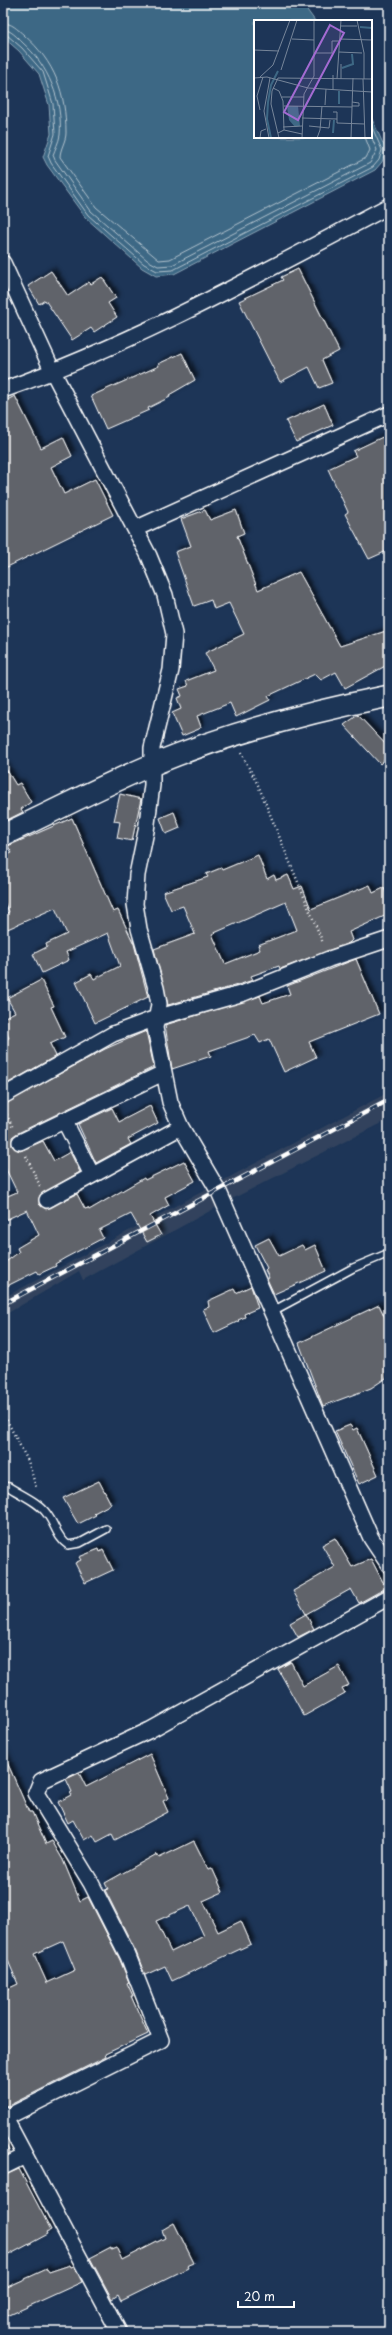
<svg xmlns="http://www.w3.org/2000/svg" width="392" height="2335" viewBox="0 0 392 2335" font-family="'Playpen Sans',sans-serif">
	<defs>
		<filter id="shadow"><feDropShadow dx="3.5" dy="-3.5" stdDeviation="2" flood-color="#0009"/></filter>
	</defs>
	<rect width="100%" height="100%" fill="#1d3557"/>
	<filter id="ink" filterUnits="userSpaceOnUse"><feTurbulence type="fractalNoise" baseFrequency=".025" numOctaves="2"/><feDisplacementMap in="SourceGraphic" scale="8" xChannelSelector="R" yChannelSelector="G"/><feConvolveMatrix kernelMatrix="1 2 1 2 8 2 1 2 1" color-interpolation-filters="sRGB"/></filter>
	<g filter="url(#ink)">
		<!-- built -->
		<path fill="#31435d" d="M389,1092v27l-157,80 -149,81 -4,-9 -76,45v-18z"/>
		<!-- water -->
		<path fill="#3e6885" stroke="#8ba4b6" d="M3,3h299l13,18h-60v116h116v-20l15,33 -4,12 -7,8 -201,104 -18,2 -14,-8 -57,-51 -38,-52 -4,-8 8,-23 -2,-29 -10,-31 -20,-23 -16,-14z"/>
		<g fill="none" stroke-linecap="round" stroke-linejoin="round">
			<!-- shore -->
			<path stroke="#b2c3ce" stroke-width="1" d="M3,23c9,0 14,6 21,12 31,27 42,58 42,98 0,8 -6,16 -6,24l36,50 63,53 11,-1 196,-101 4,-8 -5,-13
				M3,29c8,1 14,8 20,14 25,22 40,58 37,92 -1,7 -5,14 -7,20l2,5 36,51 56,49 11,6 14,-1 198,-102 7,-13 -6,-14
				M3,34l4,1 15,13 21,24 10,32 2,30 -7,22 3,7 37,52 56,49 13,7 16,-1 200,-103 6,-7 3,-10 -11,-25"/>
		</g>
		<!-- building -->
		<path fill="#61646b" stroke="#fff" fill-rule="evenodd" filter="url(#shadow)" d="M298,269l41,82 -17,9 10,23 -13,5 -10,-21 -29,15 -41,-81 44,-21 -2,-3z
			M51,271l17,25 21,-14 2,2 11,-7 14,21 -8,5 9,14 -23,15 -3,-4 -19,12 -27,-40 -6,4 -11,-18z
			M182,353l13,27 -26,15 1,2 -22,11 1,2 -43,19 -15,-33 68,-30 -1,-2z
			M15,396l26,52 22,-11 9,19 -21,11 13,27 31,-15 18,36 -110,54v-167z
			M324,404l9,21 -37,17 -10,-21z
			M389,434v116l-20,9 -24,-45 3,-2 -20,-43 28,-13 -3,-5z
			M205,510l5,10 26,-10 8,23 -7,3 21,54 41,-18 41,74 49,-16v34l-44,24 -9,-16 -15,8 -6,-6 -47,22 2,4 -34,17 -6,-14 -33,13 4,11 -2,2 -17,7 -10,-23 9,-4 -4,-11 5,-2 -3,-7 9,-3 -2,-5 28,-11 -9,-17 39,-19 -15,-31 -15,6 -3,-9 -17,6 -19,-54 16,-6 -10,-27z
			M358,715l31,33v8l-9,8 -36,-39z
			M3,764l13,21 4,-2 11,19 -10,7 2,3 -20,10z
			M120,794l21,5 -9,42 -15,-3 3,-16 -6,-1z
			M174,812l6,16 -14,6 -6,-16z
			M72,818l41,94 5,-2 16,34 14,53 -53,26 -19,-41 15,-8 3,5 26,-13 -12,-33 -42,19 3,8 -27,13 -9,-19 14,-7 -1,-3 21,-10 -12,-26 -52,23v-16l6,-3 -6,-13v-42l9,-4 -4,-7z
			M258,855l9,24 7,-4 2,5 12,-5 6,14 8,-3 9,23 59,-24 3,8 11,-5 5,11v15l-40,18 3,8 -3,3 -69,26 -1,-3 -28,10 2,4 -12,4 -73,21 -14,-56 41,-15 -12,-28 -12,4 -8,-18 45,-15 -2,-3 15,-6 1,2zM286,902l11,28 -39,15 2,5 -35,14 -13,-30z
			M356,959l23,55 -70,28 7,15 -32,15 -15,-33 -9,4 -5,-8 -46,16 2,5 -39,13 -7,-44 95,-29 3,7 27,-9 -3,-8z
			M41,980l13,26 -3,1 14,30 -15,7 6,12 -53,30v-45l6,-3 -6,-13v-7l12,-6 -8,-14z
			M146,1031l8,36 -138,67 -4,3v9l8,5 23,-10 11,20 16,-9 10,20 -40,23 -1,9 7,5 31,-15 8,15 3,-1 1,2 55,-32 1,2 39,-19 11,20 -30,16 4,8 -19,11 11,19 -14,7 -16,-28 -32,16 4,8 -38,20 -10,6 1,2 -17,8 -2,-3 -34,17v-24l16,-12 -2,-4 22,-13 -12,-25 -24,11v-23l14,-6 -14,-29v-58l102,-56z
			M150,1106l8,17 -30,16 3,5 -35,19 -18,-39 34,-16 7,14z
			M269,1238l10,18 23,-11 3,5 10,-5 11,26 -52,23 -7,-15 2,-1 -4,-8 2,-2 -12,-23z
			M251,1286l7,22 -14,6 1,3 -7,3 1,1 -25,12 -11,-24 6,-2 -1,-6 26,-12 2,4z
			M379,1305l10,21v50l-18,12 -48,18 -24,-63z
			M350,1425l3,5 4,-2 21,47 -19,9 -24,-53z
			M99,1481l12,23 -17,9 2,2 -18,9 -15,-26z
			M335,1538l17,29 19,-8 15,29 -27,15 -8,-14 -45,25 -13,-23 42,-24 -13,-22z
			M99,1549l1,3 3,-2 10,20 -28,13 -10,-20 6,-3 -2,-3z
			M306,1614l8,15 -16,8 -8,-14z
			M291,1662l12,24 36,-20 10,19 -7,3 3,5 -41,23 -26,-47z
			M3,1753l26,59h3l14,32 6,-3 11,19 17,41 8,-4 32,63 9,22 -2,1 6,13h-2l17,38 -43,20 1,3 -98,49 -5,-1v-114l15,-7 -15,-35zM63,1941l12,29 -28,13 -13,-29z
			M150,1754l19,44 -6,3 5,11 -53,28 -3,-6 -15,8 -4,-7 -9,5 -11,-20 -5,3 -10,-21 13,-7 -1,-2 2,-1 -6,-13 13,-6 7,14z
			M194,1841l14,28 4,-1 11,24 -20,9 15,31 23,-11 10,23 -79,37 -7,-15 -20,9 -9,-23 -31,-62 3,-1 -3,-6 52,-29 2,4zM190,1906l14,30 -33,16 -15,-31z
			M3,2139l7,14 -7,4z
			M19,2169l32,61 -4,2 1,2 -45,24v-82z
			M174,2223l20,40 -7,3 1,2 -67,33 -3,-6 -6,4 -22,-41 21,-11v2l5,-2 6,13 43,-22 -3,-8z
			M70,2265l1,2 3,-1 8,16 -79,36v-29l44,-20 2,3z"/>
		<g fill="none" stroke-linecap="round" stroke-linejoin="round">
			<defs>
				<path id="lane" d="M271,1312l82,-44 36,-15
					M3,1486l6,1c12,8 30,15 38,27 8,10 10,24 21,31l12,-2 26,-14"/>
				<path id="street" d="M3,263l50,109 96,184 16,39 9,39 -3,36 -19,78v37l-6,46 -9,44 -2,29 4,25 17,59 3,16 -4,24 15,74 11,25 38,65 152,346 18,27
					M3,390c135,-48 260,-118 386,-184
					M135,529l254,-115
					M3,1096l110,-62 43,-16 88,-25 85,-34 60,-20
					M64,1120l28,55
					M20,1142l143,-69
					M47,1200l134,-73
					M3,2114l116,218
					M5,2118l156,-78 -33,-84 -37,-73 -55,-90 5,-12 109,-51 239,-133
					M3,2167l22,-11"/>
				<path id="secondary" d="M3,835c50,-23 100,-50 151,-71 75,-31 155,-52 235,-68"/>
			</defs>
			<!-- lane casing -->
			<use href="#lane" stroke="#fff" stroke-width="10"/>
			<!-- street casing -->
			<use href="#street" stroke="#fff" stroke-width="18"/>
			<!-- secondary casing -->
			<use href="#secondary" stroke="#fff" stroke-width="24"/>
			<!-- path -->
			<path stroke="#fff" stroke-width="2.5" stroke-dasharray="1 3" stroke-linecap="butt" d="M241,753l17,32 65,158
				M5,1111l8,17
				M26,1156l14,30
				M3,1413l25,48 8,26"/>
			<!-- lane -->
			<use href="#lane" stroke="#1d3557" stroke-width="7"/>
			<!-- street -->
			<use href="#street" stroke="#1d3557" stroke-width="15"/>
			<!-- secondary -->
			<use href="#secondary" stroke="#1d3557" stroke-width="21"/>
			<defs>
				<path id="rail" d="M3,1304l386,-204"/>
			</defs>
			<!-- rail casing -->
			<use href="#rail" stroke="#fff" stroke-width="4.5"/>
			<!-- rail -->
			<use href="#rail" stroke="#1d3557" stroke-width="3" stroke-dasharray="9" stroke-linecap="butt"/>
		</g>
	</g>
	<!-- overview -->
	<g transform="translate(254 20)">
		<rect width="118" height="118" fill="#1d3557"/>
		<path d="M33,86h11l2,20 -5,1 -6,-7z" fill="#3e6885"/>
		<path fill="none" stroke="#3e6885" stroke-width="2" d="M106,7l12,1M88,48l11,-4 -1,-10M85,84v-13M79,113l1,-13M17,118l-4,-19 1,-17 3,-17 7,-14"/>
		<path fill="none" stroke="#77869a" stroke-width="1" d="M103,0l7,33v26M86,6h17M38,19l22,1M86,19l32,1M0,30l25,1M85,32l23,1M60,33h18v-12h7M27,50l16,-50M6,57l13,-12 17,-45M0,58l13,-1 41,11 64,4M83,59l4,-59M87,59v-15M109,59l2,59M19,68l6,3 4,10 1,29 -6,3M79,70v-15M28,77h22M71,85l1,-16M30,86l68,1M98,86h7v-3l-7,-1M6,90l-3,-14 6,-19M79,92h4v11l28,1M48,98l35,1M55,106l20,2 1,-8M29,107l19,-1M30,110l18,4M6,118l1,-7 5,-2M15,118l-5,-27 6,-33M25,118l-8,-34 1,-13 6,-13 94,1M48,118l2,-44 10,-18v-56M63,118l3,-8 2,-24M97,118l2,-60"/>
		<path fill="#a36bd2" fill-opacity="0.15" stroke="#a36bd2" stroke-width="2" d="M76,5l14,8 -46,87 -14,-8z"/>
		<rect width="118" height="118" fill="none" stroke="#fff" stroke-width="2"/>
	</g>
	<!-- margin -->
	<rect width="392" height="2335" fill="none" stroke="#1d3557" stroke-width="16"/>
	<rect x="8" y="8" width="376" height="2319" fill="none" stroke="#fff" stroke-width="1.5" filter="url(#ink)"/>
	<!-- scale -->
	<path d="M238 2301v6h56v-6" fill="none" stroke="#ffffff" stroke-width="2"/>
	<text x="244" y="2301" font-size="12" fill="#ffffff" stroke="#1d3557" stroke-width="3" paint-order="stroke">20 m</text>
</svg>
